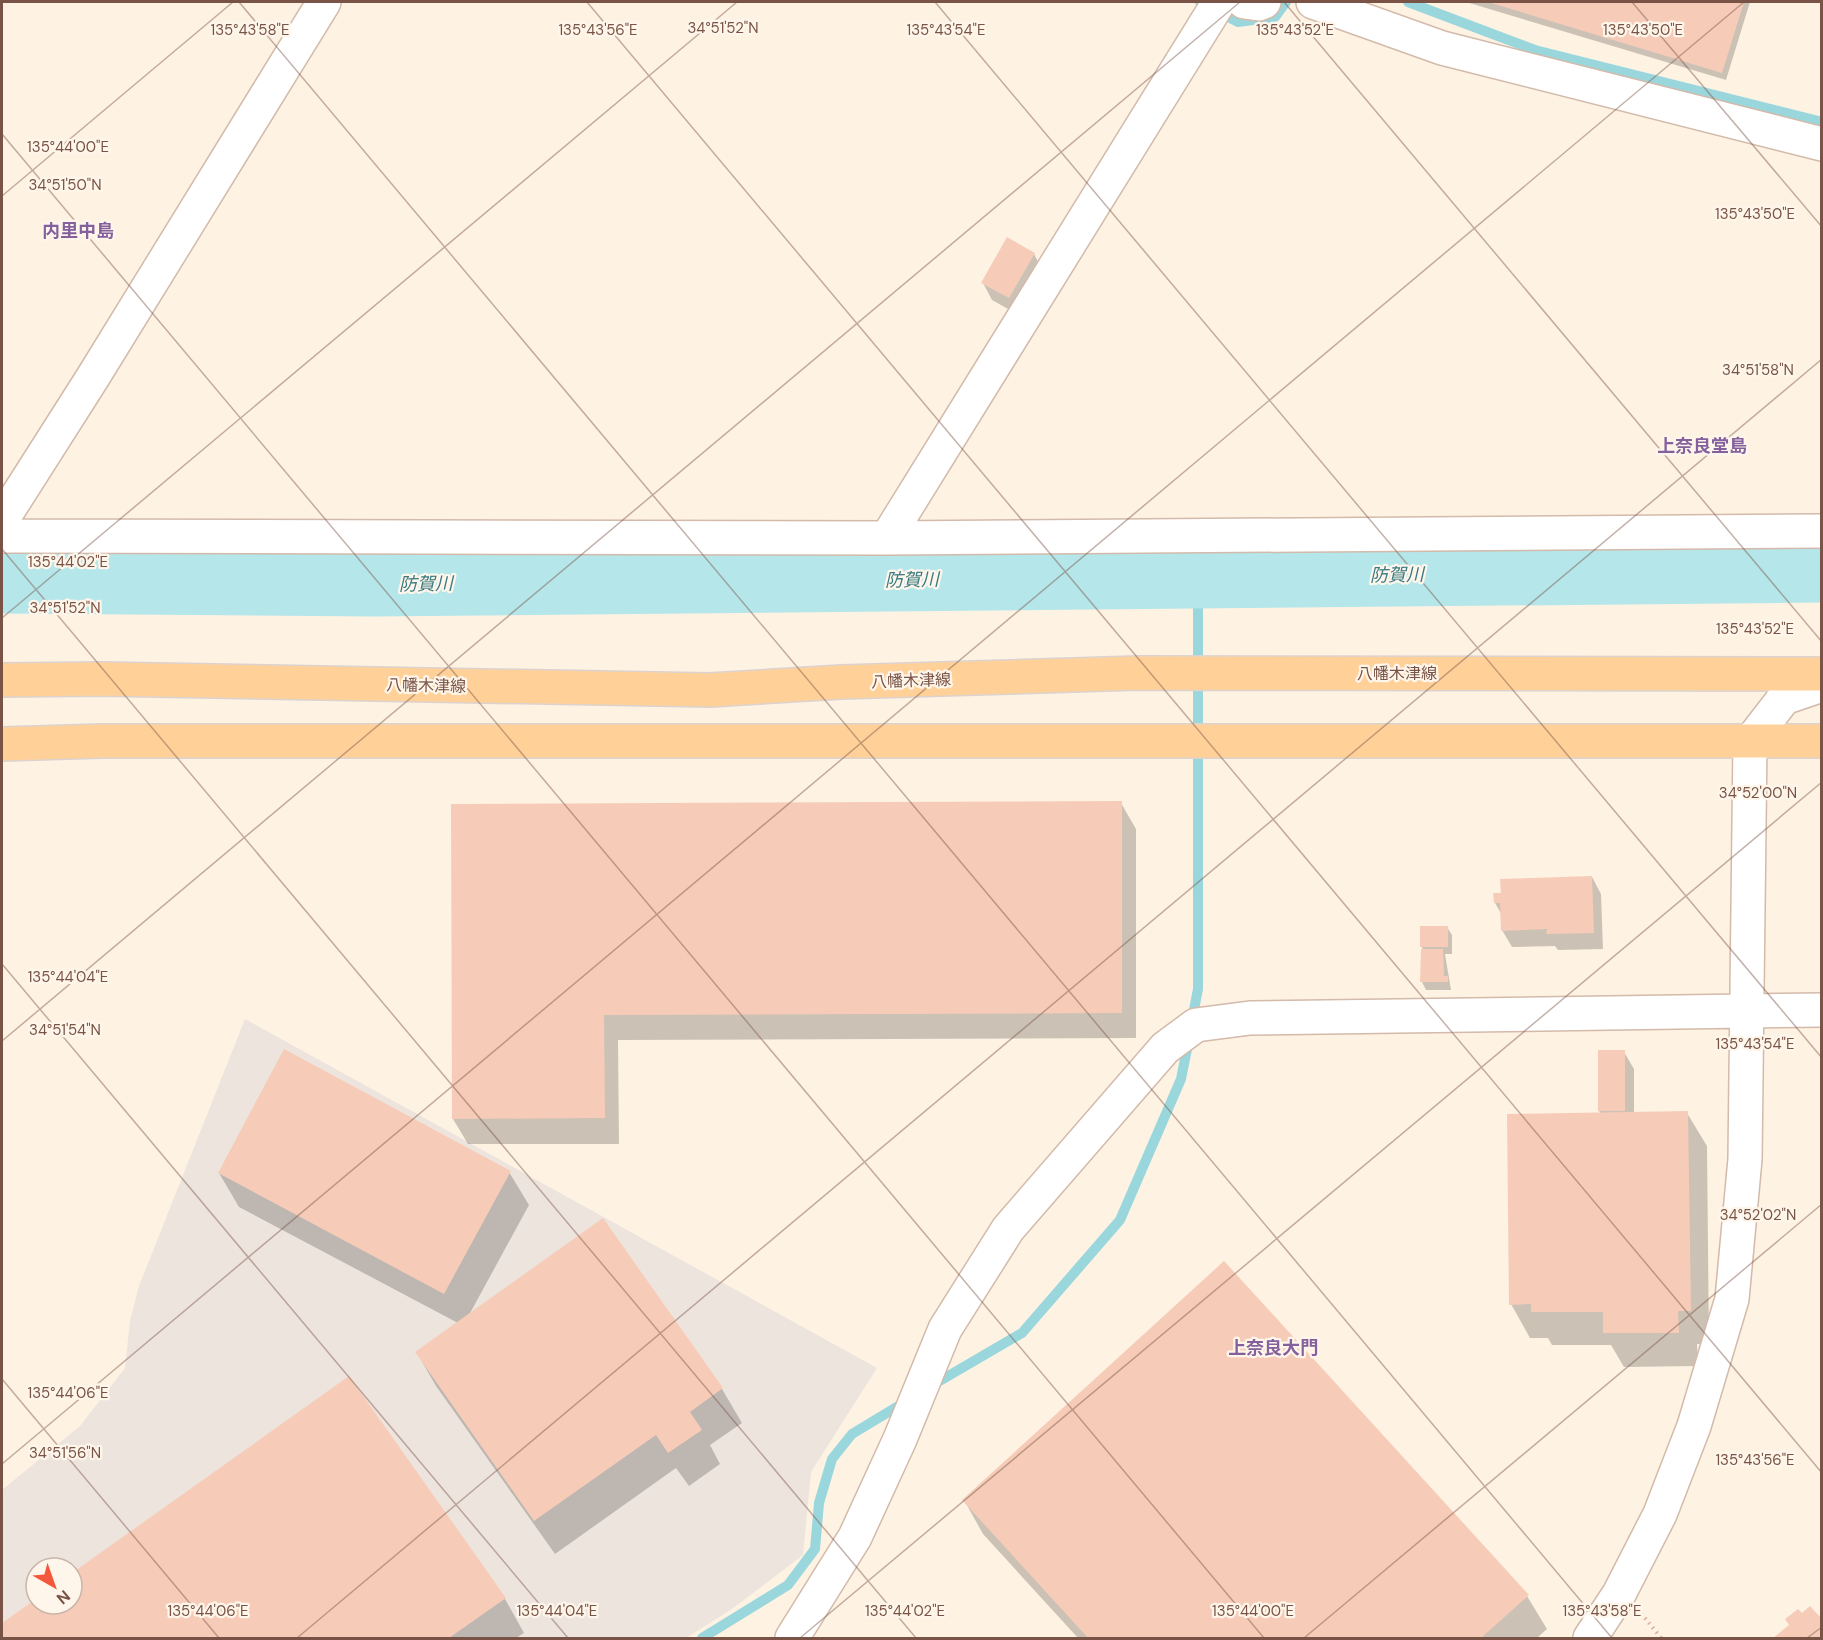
<svg xmlns="http://www.w3.org/2000/svg" width="1823" height="1640" viewBox="0 0 1823 1640" font-family="'DM Sans','Noto Sans JP',sans-serif">
	<rect width="100%" height="100%" fill="#fef2e3"/>
	<!-- industrial -->
	<path fill="#ede4de" fill-rule="evenodd" d="M245,1019l632,349 -66,104 -8,83 -71,54 -46,29h-684v-148l78,-64 45,-58 5,-47 9,-35zM36,1568h36v36h-36z"/>
	<!-- shadow -->
	<path fill="#0003" d="M1466,2h284l-24,78z
		M1034,254l9,17 -24,44 -27,-15 -9,-17z
		M1121,803l15,26v209l-518,2 1,104h-151l-15,-25v-313z
		M1592,877l9,17 2,55 -45,1 -3,-4 -43,1 -10,-17v-15l-7,-12 7,-9z
		M1447,927l5,8v19h-7l6,36h-25l-4,-8 2,-31 -3,-5z
		M1624,1052l10,17v44h53l20,33 2,198h-12l1,22 -74,1 -13,-22h-59l-4,-7h-18l-19,-34 90,-190 -2,-3z
		M509,1172l20,33 -60,110 134,-95 119,169 20,34 -32,22 10,19 -31,22 -13,-18 -121,86 -119,-168 -19,-33 41,-30 -219,-116 -20,-34z
		M348,1379l157,220 19,34 -8,5h-514v-13l34,-25v4h36v-29z
		M964,1500l563,96 20,33 -10,9h-459l-95,-104z
		M1801,1615l21,6v17h-46z"/>
	<g fill="none" stroke-linecap="round" stroke-linejoin="round">
		<!-- stream -->
		<path stroke="#9ad7dd" stroke-width="10" d="M1200,2l38,20 37,-5 11,-15
			M1408,2l127,48 287,72
			M1192,1020l6,-31v-412
			M931,1386l91,-53 98,-113 61,-141 8,-40
			M702,1638l86,-53 27,-36 4,-46 13,-44 20,-25 53,-32"/>
		<!-- river -->
		<path stroke="#b5e6ea" stroke-width="63" d="M2,582l371,3 1449,-14"/>
	</g>
	<!-- building -->
	<path fill="#f6ccb8" d="M1488,2h256l-22,71z
		M1007,237l28,16 -26,45 -28,-15z
		M1122,801v212l-518,2 1,103 -153,1 -1,-315z
		M1592,876l2,57 -48,1 1,-5 -46,2 -1,-28h-6l-1,-10h8l-1,-14z
		M1420,926h28v21h-28z
		M1421,949h22l1,27h4v6h-28z
		M284,1049l227,122 -67,123 -226,-121z
		M1598,1050h27v61h-27z
		M1688,1111l3,200h-13l1,22h-76v-21h-72v-8l-22,1 -2,-191z
		M603,1218l120,170 -33,24 12,18 -34,23 -12,-18 -122,86 -119,-169z
		M1224,1261l305,334 -48,43h-393l-126,-138z
		M349,1376l157,222 -57,40h-447v-15l34,-24v5h36v-31z
		M1810,1606l12,13v19h-49l16,-13 -4,-6 13,-10 4,4z"/>
	<g fill="none" stroke-linecap="round" stroke-linejoin="round">
		<defs>
			<path id="minor" d="M1244,2l15,2 5,-2
				M1313,2l129,46 380,96
				M2,520l91,-143 231,-375
				M2,536l885,2 935,-7
				M887,538l332,-536
				M792,1638l63,-101 45,-98 45,-110 63,-100 157,-181 31,-23 54,-7 572,-8
				M1590,1638l29,-44 41,-80 34,-88 38,-127 13,-140 5,-417 34,-44 38,-13"/>
			<path id="major" d="M2,680l100,-1 608,11 131,-8 297,-9 684,1
				M2,744l100,-3h1720"/>
		</defs>
		<!-- minor casing -->
		<use href="#minor" stroke="#d3baaa" stroke-width="36"/>
		<!-- major casing -->
		<use href="#major" stroke="#dcd3cf" stroke-width="36"/>
		<!-- path -->
		<path stroke="#dcaf9b" stroke-width="4" stroke-dasharray="1.5 4.5" stroke-linecap="butt" d="M1645,1618l16,20"/>
		<!-- minor -->
		<use href="#minor" stroke="#fff" stroke-width="33"/>
		<!-- major -->
		<use href="#major" stroke="#ffd199" stroke-width="33"/>
	</g>
	<!-- ticks -->
	<path fill="none" stroke="#795446" stroke-width="1.5" stroke-opacity="0.45" d="M239,2l1373,1636M587,2l1235,1471M935,2l887,1056M1284,2l538,640M1632,2l190,225M2,134l1262,1504M2,196l231,-194M2,549l914,1089M2,618l735,-616M2,964l566,674M2,1041l1238,-1039M2,1379l217,259M2,1464l1742,-1462M297,1638l1525,-1279M800,1638l1022,-856M1304,1638l518,-434M1807,1638l15,-11"/>
	<g text-anchor="middle" stroke-width="4.5" stroke-linejoin="round" paint-order="stroke">
		<!-- street labels -->
		<g font-size="16" fill="#795446" stroke="#fff6eb">
			<text x="1397" y="679">八幡木津線</text>
			<text transform="translate(911 680) rotate(-2)" y="6">八幡木津線</text>
			<text transform="translate(426 685) rotate(1)" y="6">八幡木津線</text>
		</g>
		<!-- neighbourhood labels -->
		<g font-size="18" font-weight="bold" fill="#84619d" stroke="#fff6eb">
			<text x="78" y="237">内里中島</text>
			<text x="1702" y="452">上奈良堂島</text>
			<text x="1273" y="1354">上奈良大門</text>
		</g>
		<!-- water labels -->
		<g font-size="18" font-style="italic" fill="#387980" stroke="#fff6eb">
			<text transform="translate(1397 575) rotate(-1)" y="6">防賀川</text>
			<text transform="translate(912 580) rotate(-1)" y="6">防賀川</text>
			<text transform="translate(426 584) rotate(-1)" y="6">防賀川</text>
		</g>
	</g>
	<g font-size="15" text-anchor="middle" fill="#795446" stroke="#fff6eb" stroke-width="4.5" stroke-linejoin="round" paint-order="stroke">
		<text x="723" y="33">34°51'52"N</text>
		<text x="250" y="35">135°43'58"E</text>
		<text x="598" y="35">135°43'56"E</text>
		<text x="946" y="35">135°43'54"E</text>
		<text x="1295" y="35">135°43'52"E</text>
		<text x="1643" y="35">135°43'50"E</text>
		<text x="68" y="152">135°44'00"E</text>
		<text x="65" y="190">34°51'50"N</text>
		<text x="1755" y="219">135°43'50"E</text>
		<text x="1758" y="375">34°51'58"N</text>
		<text x="68" y="567">135°44'02"E</text>
		<text x="65" y="613">34°51'52"N</text>
		<text x="1755" y="634">135°43'52"E</text>
		<text x="1758" y="798">34°52'00"N</text>
		<text x="68" y="982">135°44'04"E</text>
		<text x="65" y="1035">34°51'54"N</text>
		<text x="1755" y="1049">135°43'54"E</text>
		<text x="1758" y="1220">34°52'02"N</text>
		<text x="68" y="1398">135°44'06"E</text>
		<text x="65" y="1458">34°51'56"N</text>
		<text x="1755" y="1465">135°43'56"E</text>
		<text x="208" y="1616">135°44'06"E</text>
		<text x="557" y="1616">135°44'04"E</text>
		<text x="905" y="1616">135°44'02"E</text>
		<text x="1253" y="1616">135°44'00"E</text>
		<text x="1602" y="1616">135°43'58"E</text>
	</g>
	<!-- border -->
	<rect width="1823" height="1640" fill="none" stroke="#795446" stroke-width="6"/>
	<!-- north arrow -->
	<g transform="translate(54 1586) rotate(140)"><circle r="28" fill="#fff6eb" stroke="#c9b5a9" stroke-width="1.5"/>
	<path d="M0-4.5L10 22L0 15L-10 22Z" fill="#f4583c"/>
	<text y="-9" font-size="16" font-weight="bold" text-anchor="middle" fill="#795446">N</text>
	</g>
</svg>
